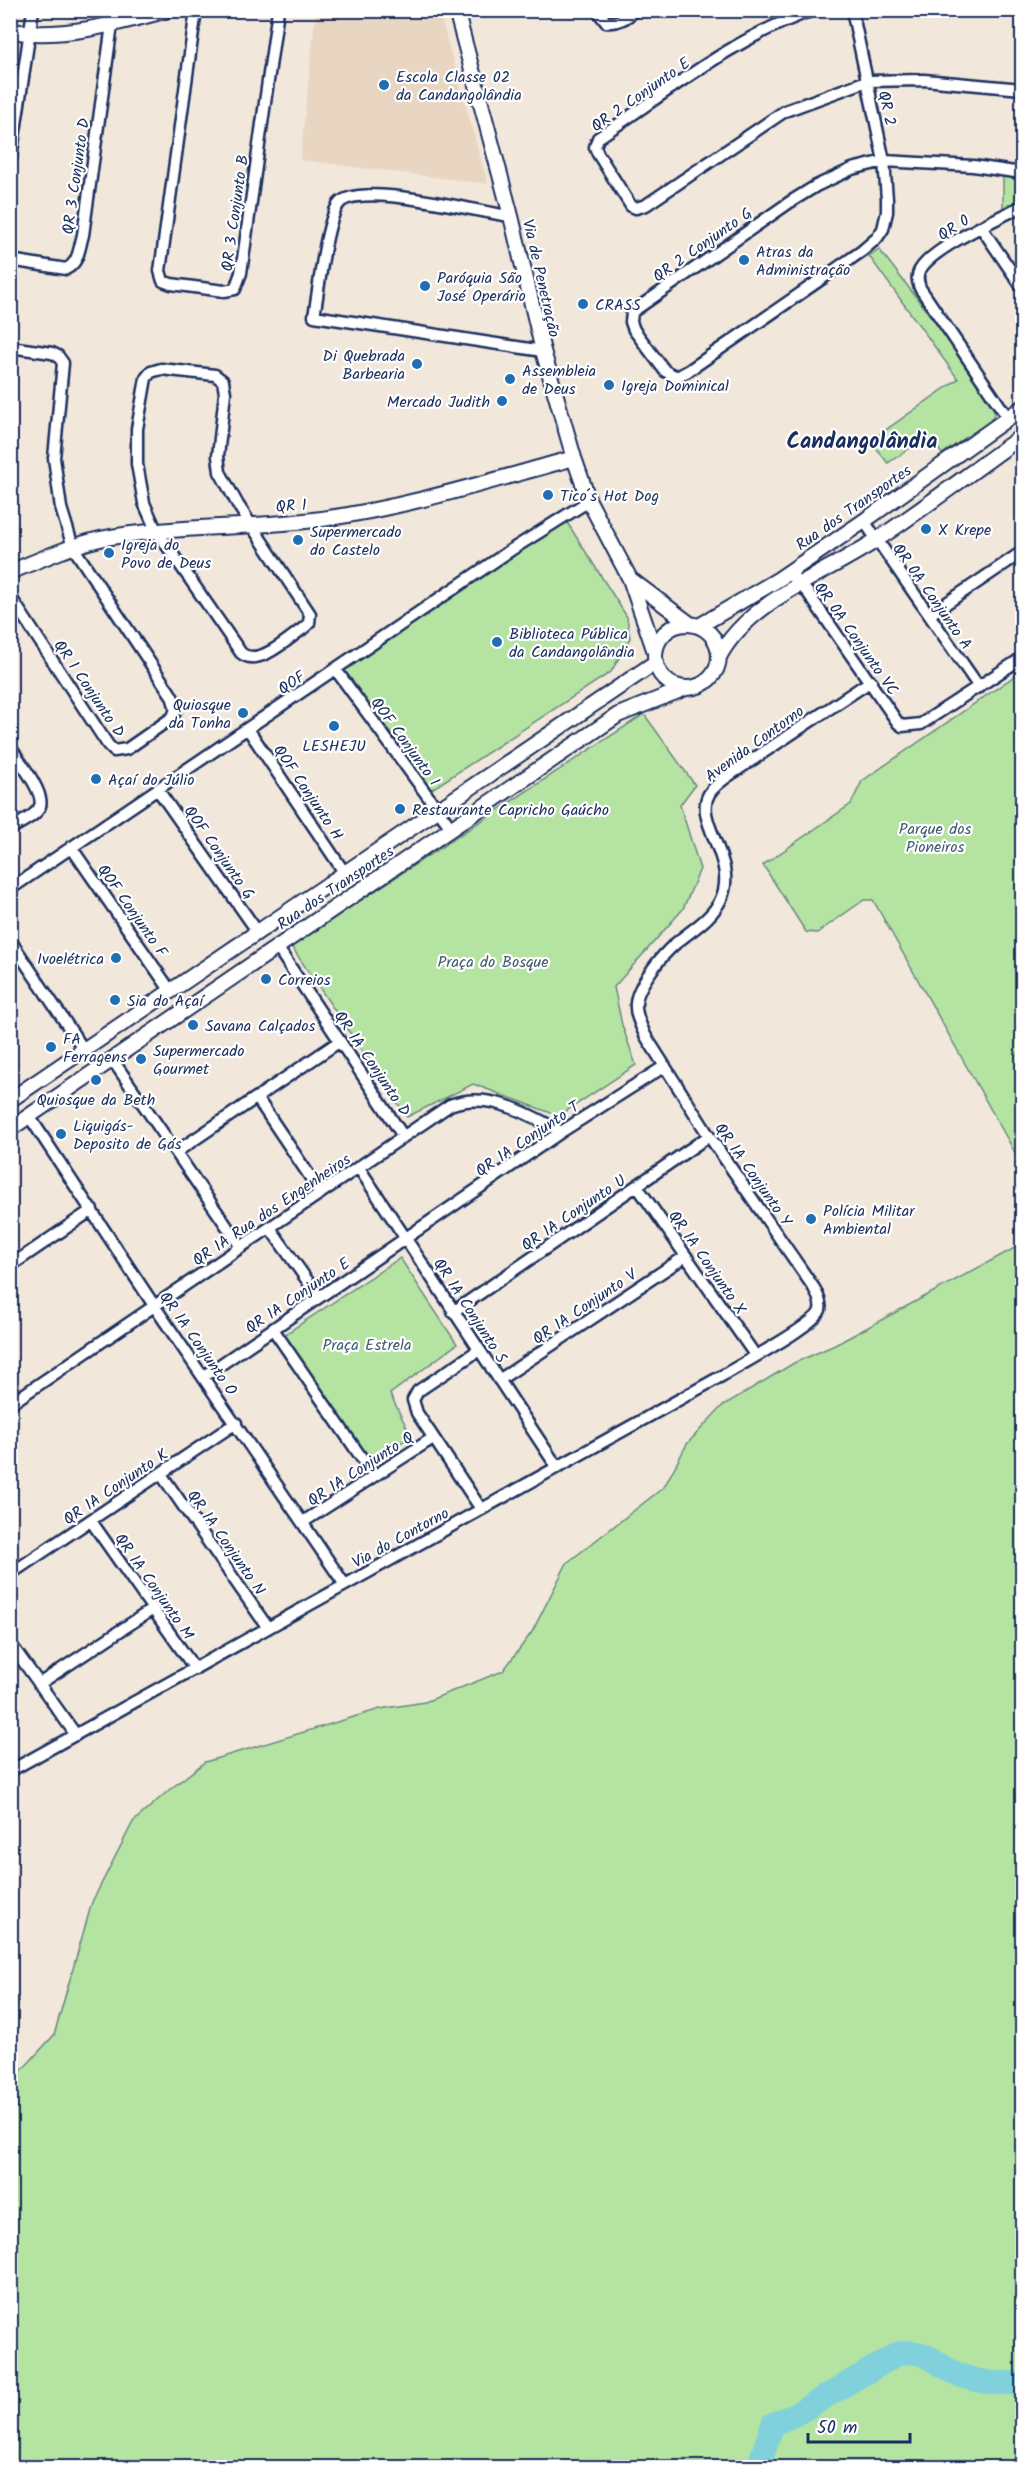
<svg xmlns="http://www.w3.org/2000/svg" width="1033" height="2478" viewBox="0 0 1033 2478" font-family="Kalam,sans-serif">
	<rect width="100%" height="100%" fill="#f2e7db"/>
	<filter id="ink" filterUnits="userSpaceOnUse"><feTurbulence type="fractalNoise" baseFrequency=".0167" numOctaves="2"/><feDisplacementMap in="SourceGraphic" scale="12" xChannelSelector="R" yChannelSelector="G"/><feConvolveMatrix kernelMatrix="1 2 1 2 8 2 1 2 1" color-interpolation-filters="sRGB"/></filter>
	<g filter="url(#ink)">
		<!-- built -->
		<path fill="#e9d6c2" d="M316,11h123l49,173 -188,-24z"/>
		<!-- green -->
		<path fill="#b4e3a2" stroke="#688980" stroke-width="1.5" d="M1003,174l19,2v24l-19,9z
			M879,249l91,118 24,36v11l-4,7 -48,33 -14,-18 -40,27 -18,-22 88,-62 -89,-123z
			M563,516l64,101 3,21 -19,34 -188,123 -87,-120z
			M1022,671v494l-149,-265h-9l-47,33 -11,-1 -43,-67 88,-61 11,-23z
			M644,714l51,71 -15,20 20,64 -17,40 -69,78 8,38 14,40 -77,51 -86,-32 -66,33 -116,-171z
			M1022,1244v1223h-1011v-389l11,-8 32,-35 38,-133 41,-80 36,-32 36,-28 175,-53 45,-7 78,-31 29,-39 35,-69 97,-76 23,-43 35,-38 72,-43 41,-18z
			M400,1258l57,86 -67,50 21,42 -39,26 -88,-127z"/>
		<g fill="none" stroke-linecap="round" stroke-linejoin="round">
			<!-- river -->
			<path stroke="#81d1dc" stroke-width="24" d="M758,2468l15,-44 23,-10 103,-61c30,-5 37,13 63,23 19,7 41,8 60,7"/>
			<defs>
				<path id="minor" d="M196,10l-36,261 3,10 8,3 53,7 11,-2 6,-16 37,-263
					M597,10l9,12c12,2 21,-5 30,-12
					M814,10c-78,26 -148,83 -216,128l-3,9 3,7 33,52 5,2 10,-3 139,-94 82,-30 57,-1 98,9
					M852,10l32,151 3,38v13l-4,17 -6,9 -15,13 -174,120 -11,6 -12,-6 -31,-41 -3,-8 1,-10 158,-110 26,-16 36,-17 32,-8 89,5 49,7
					M10,165l23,-155
					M511,216c-31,-3 -157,-37 -173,-11 -13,21 -19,84 -24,111l229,35
					M981,227l41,60
					M10,260l56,9c13,-6 13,-21 17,-34l31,-225
					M10,347l42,6 6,3 5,7 -9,95 7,50 12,39 99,149 4,13 -3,8 -46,32 -13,2 -6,-6 -98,-149
					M161,369l54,6 8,6 2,12 -7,63 2,16 18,33 72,109 -1,9 -4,4c-16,11 -47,41 -64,26l-85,-123 -12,-27 -7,-39v-35l9,-51 5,-6z
					M1008,418l-88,-130c-2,-6 -4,-12 0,-18 12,-22 79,-52 102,-64
					M864,521l115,166
					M788,572l20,21 90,130 4,3 19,-2 101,-66
					M929,615l93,-63
					M336,670l115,158
					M248,729l96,143
					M10,747c8,12 35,46 30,59 -3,10 -21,17 -30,23
					M158,790l99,141
					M71,847l99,143
					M10,889l501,-339 78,-49
					M10,940l74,110
					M277,947l126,189
					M112,1059l129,188
					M257,1098l64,95
					M29,1116l126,191 190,278
					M176,1152l164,-111
					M359,1168l198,299
					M637,1186l118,169
					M270,1228l49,69
					M10,1266l82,-56
					M453,1312l256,-176
					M273,1329l101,147
					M479,1350l-61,41 -5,9 4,13 64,96
					M204,1376l357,-244 104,-66
					M499,1380l187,-124
					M10,1404l440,-299c38,-14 78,8 111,27
					M161,1474l107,154
					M91,1521l104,148
					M303,1522l130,-84
					M10,1574l226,-151
					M10,1643l66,92
					M39,1684l114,-75
					M10,1771l717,-398c16,-10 90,-49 93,-63 2,-7 -3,-16 -6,-22l-105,-152 -64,-101c-4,-10 -10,-20 -9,-31 0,-17 26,-49 39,-60 16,-14 37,-25 46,-45 18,-38 -28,-78 -12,-105 6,-10 18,-17 28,-24l134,-89"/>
				<path id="tertiary" d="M456,10l55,206 32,135 31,107 15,43 41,78 25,73
					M10,31c55,8 106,-7 158,-21
					M10,572c30,-12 59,-26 90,-33 73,-14 148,-10 222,-20 86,-12 168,-38 252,-61
					M630,579l60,45
					M655 656a32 32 0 1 1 64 0a32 32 0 1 1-64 0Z
					M699,626l80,-47 85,-58 158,-113
					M719,657c30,-57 107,-83 159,-118 49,-33 96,-69 144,-103
					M10,1100l646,-438
					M10,1129l608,-414 68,-27"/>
			</defs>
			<!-- minor casing -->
			<use href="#minor" stroke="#1b2f5e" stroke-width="15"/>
			<!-- tertiary casing -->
			<use href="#tertiary" stroke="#1b2f5e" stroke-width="18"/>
			<!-- minor -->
			<use href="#minor" stroke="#fff" stroke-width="10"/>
			<!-- tertiary -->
			<use href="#tertiary" stroke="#fff" stroke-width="14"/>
		</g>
	</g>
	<!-- markers -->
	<g fill="#1f6fb2" stroke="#fff" stroke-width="2">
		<circle cx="384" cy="85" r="6"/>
		<circle cx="744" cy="260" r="6"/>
		<circle cx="425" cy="286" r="6"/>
		<circle cx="583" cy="304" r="6"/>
		<circle cx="417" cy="364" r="6"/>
		<circle cx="510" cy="379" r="6"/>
		<circle cx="609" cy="385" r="6"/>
		<circle cx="502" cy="401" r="6"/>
		<circle cx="548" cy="495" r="6"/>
		<circle cx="926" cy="529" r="6"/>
		<circle cx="298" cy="540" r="6"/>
		<circle cx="109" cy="553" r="6"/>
		<circle cx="497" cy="642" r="6"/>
		<circle cx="243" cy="713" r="6"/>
		<circle cx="334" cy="726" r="6"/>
		<circle cx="96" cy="779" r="6"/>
		<circle cx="400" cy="809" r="6"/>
		<circle cx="116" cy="958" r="6"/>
		<circle cx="266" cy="979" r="6"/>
		<circle cx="115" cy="1000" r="6"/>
		<circle cx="193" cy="1025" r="6"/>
		<circle cx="51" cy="1047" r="6"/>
		<circle cx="141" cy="1059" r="6"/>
		<circle cx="96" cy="1080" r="6"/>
		<circle cx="61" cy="1134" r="6"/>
		<circle cx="811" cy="1219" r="6"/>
	</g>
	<g text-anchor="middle" stroke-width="4.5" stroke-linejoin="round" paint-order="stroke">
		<!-- poi labels -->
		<g font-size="16" fill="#1b2f5e" stroke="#fff" text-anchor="start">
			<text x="396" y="82">Escola Classe 02<tspan x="396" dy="18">da Candangolândia</tspan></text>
			<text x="756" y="257">Atras da<tspan x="756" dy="18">Administração</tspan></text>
			<text x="437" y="283">Paróquia São<tspan x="437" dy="18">José Operário</tspan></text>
			<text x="595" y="310">CRASS</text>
			<text x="405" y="361" text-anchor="end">Di Quebrada<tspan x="405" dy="18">Barbearia</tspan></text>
			<text x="522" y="376">Assembleia<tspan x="522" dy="18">de Deus</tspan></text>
			<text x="621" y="391">Igreja Dominical</text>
			<text x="490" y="407" text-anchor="end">Mercado Judith</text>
			<text x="560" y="501">Tico´s Hot Dog</text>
			<text x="938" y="535">X Krepe</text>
			<text x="310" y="537">Supermercado<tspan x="310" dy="18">do Castelo</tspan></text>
			<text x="121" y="550">Igreja do<tspan x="121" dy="18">Povo de Deus</tspan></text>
			<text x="509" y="639">Biblioteca Pública<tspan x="509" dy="18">da Candangolândia</tspan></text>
			<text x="231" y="710" text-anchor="end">Quiosque<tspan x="231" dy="18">da Tonha</tspan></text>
			<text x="334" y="751" text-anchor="middle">LESHEJU</text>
			<text x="108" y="785">Açaí do Júlio</text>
			<text x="412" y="815">Restaurante Capricho Gaúcho</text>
			<text x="104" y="964" text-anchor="end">Ivoelétrica</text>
			<text x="278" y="985">Correios</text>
			<text x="127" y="1006">Sia do Açaí</text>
			<text x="205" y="1031">Savana Calçados</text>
			<text x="63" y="1044">FA<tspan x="63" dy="18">Ferragens</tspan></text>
			<text x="153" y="1056">Supermercado<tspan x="153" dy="18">Gourmet</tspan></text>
			<text x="96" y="1105" text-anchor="middle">Quiosque da Beth</text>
			<text x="73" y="1131">Liquigás-<tspan x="73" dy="18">Deposito de Gás</tspan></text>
			<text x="823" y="1216">Polícia Militar<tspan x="823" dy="18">Ambiental</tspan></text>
		</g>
		<!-- street labels -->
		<g font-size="16" fill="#1b2f5e" stroke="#fff">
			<text transform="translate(640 94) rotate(-35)" y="6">QR 2 Conjunto E</text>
			<text transform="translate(888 108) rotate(78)" y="6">QR 2</text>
			<text transform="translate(75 176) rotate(-82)" y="6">QR 3 Conjunto D</text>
			<text transform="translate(234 213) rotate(-82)" y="6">QR 3 Conjunto B</text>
			<text transform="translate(953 227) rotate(-32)" y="6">QR 0</text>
			<text transform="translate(702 244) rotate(-35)" y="6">QR 2 Conjunto G</text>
			<text transform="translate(542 278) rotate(77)" y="6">Via de Penetração</text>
			<text transform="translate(291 505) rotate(-4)" y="6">QR 1</text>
			<text transform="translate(853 507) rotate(-35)" y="6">Rua dos Transportes</text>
			<text transform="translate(933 596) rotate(55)" y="6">QR 0A Conjunto A</text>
			<text transform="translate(857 638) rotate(55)" y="6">QR 0A Conjunto VC</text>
			<text transform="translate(291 682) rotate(-34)" y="6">QOF</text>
			<text transform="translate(90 688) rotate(56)" y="6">QR 1 Conjunto D</text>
			<text transform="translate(406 741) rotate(54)" y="6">QOF Conjunto I</text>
			<text transform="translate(754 743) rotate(-36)" y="6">Avenida Contorno</text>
			<text transform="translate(309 792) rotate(56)" y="6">QOF Conjunto H</text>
			<text transform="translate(220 852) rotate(55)" y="6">QOF Conjunto G</text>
			<text transform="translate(335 887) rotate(-34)" y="6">Rua dos Transportes</text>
			<text transform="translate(133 910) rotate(55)" y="6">QOF Conjunto F</text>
			<text transform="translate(373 1063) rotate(56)" y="6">QR 1A Conjunto D</text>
			<text transform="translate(527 1138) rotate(-34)" y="6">QR 1A Conjunto T</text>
			<text transform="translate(754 1174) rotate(55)" y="6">QR 1A Conjunto Y</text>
			<text transform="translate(271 1209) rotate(-34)" y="6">QR 1A Rua dos Engenheiros</text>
			<text transform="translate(573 1212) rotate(-34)" y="6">QR 1A Conjunto U</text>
			<text transform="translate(708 1262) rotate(55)" y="6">QR 1A Conjunto X</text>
			<text transform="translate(297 1295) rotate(-34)" y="6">QR 1A Conjunto E</text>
			<text transform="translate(584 1306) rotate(-34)" y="6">QR 1A Conjunto V</text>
			<text transform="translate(471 1310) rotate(57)" y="6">QR 1A Conjunto S</text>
			<text transform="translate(199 1343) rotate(55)" y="6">QR 1A Conjunto O</text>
			<text transform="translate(360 1468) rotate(-33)" y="6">QR 1A Conjunto Q</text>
			<text transform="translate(115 1486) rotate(-34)" y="6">QR 1A Conjunto K</text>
			<text transform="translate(400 1537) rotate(-29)" y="6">Via do Contorno</text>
			<text transform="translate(227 1542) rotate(55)" y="6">QR 1A Conjunto N</text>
			<text transform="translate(155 1586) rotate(55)" y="6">QR 1A Conjunto M</text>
		</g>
		<!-- park labels -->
		<g font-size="16" fill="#415c6f" stroke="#fff">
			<text x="935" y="834">Parque dos<tspan x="935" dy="18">Pioneiros</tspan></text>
			<text x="493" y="967">Praça do Bosque</text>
			<text x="367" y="1350">Praça Estrela</text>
		</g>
		<!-- district labels -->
		<g font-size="22" font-weight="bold" fill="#1b2f5e" stroke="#fff">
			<text x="862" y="448">Candangolândia</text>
		</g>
	</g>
	<!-- margin -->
	<rect width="1033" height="2478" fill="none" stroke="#fff" stroke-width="36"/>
	<rect x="18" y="18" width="997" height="2442" fill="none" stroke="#1b2f5e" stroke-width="2" filter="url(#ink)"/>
	<!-- scale -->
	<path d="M808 2433v9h102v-9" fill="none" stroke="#1b2f5e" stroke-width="3"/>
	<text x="817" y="2433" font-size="18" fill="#1b2f5e" stroke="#ffffff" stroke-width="4.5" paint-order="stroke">50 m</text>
</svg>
